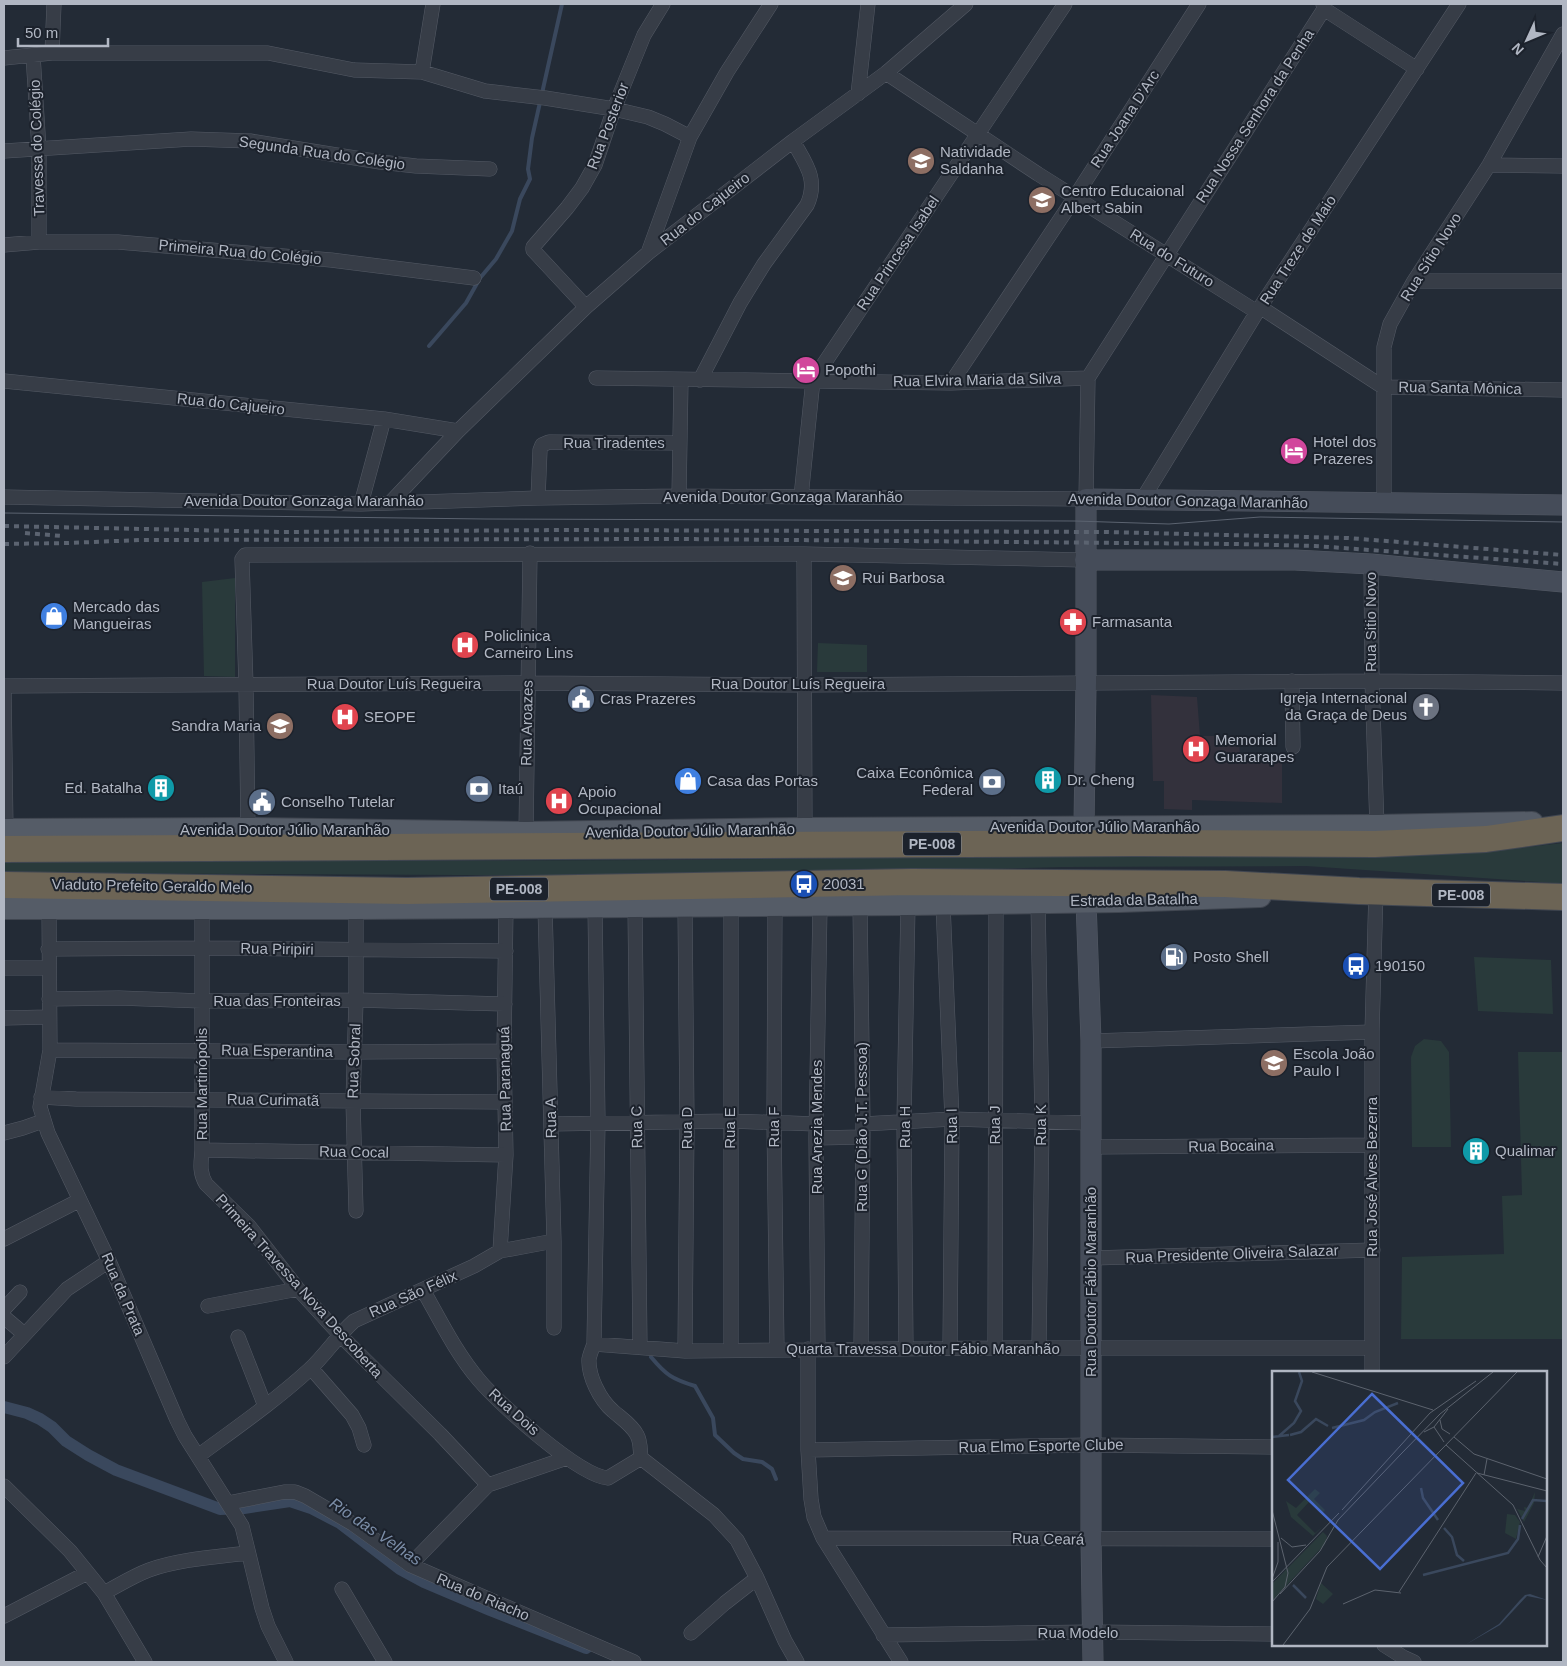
<svg xmlns="http://www.w3.org/2000/svg" width="1567" height="1666" viewBox="0 0 1567 1666" font-family="Helvetica,sans-serif">
	<rect width="100%" height="100%" fill="#232b36"/>
	<!-- medical -->
	<path fill="#33313c" d="M1151,695l46,2 3,39h17v6l22,1 1,10 42,1v49l-90,-3v10l-28,-1v-28h-11z"/>
	<!-- green -->
	<path fill="#293a3b" d="M235,578v99l-31,-1 -2,-94z
		M818,643l49,2v27h-50z
		M1563,843v40h-8l-249,-17 -243,1 -346,9 -713,-3v-11l676,-2 832,-11z
		M1474,957l77,3 2,54 -75,-3z
		M1424,1039l17,2 8,11 2,95h-39l-1,-90 4,-11z
		M1518,1052h45v287h-162l1,-82 102,-3 -2,-58 20,-1z"/>
	<g fill="none" stroke-linecap="round" stroke-linejoin="round">
		<!-- stream -->
		<path stroke="#3a485d" stroke-width="4" d="M429,346l37,-43 14,-25 16,-19 16,-28 8,-32 10,-20 -2,-10 4,-31 30,-134
			M651,1357c15,18 21,22 44,29l18,32 2,17 19,18 9,6 19,3 10,7 4,10"/>
		<!-- canal -->
		<path stroke="#3a485d" stroke-width="12" d="M4,1407l23,6 13,6 12,8 14,14 22,14 28,15 104,39 24,-1 46,-7 21,7 29,15 60,46 24,13 66,28 96,38"/>
		<defs>
			<path id="street" d="M1324,9l93,60
				M52,53l2,-49
				M33,55l6,94v93
				M4,58l48,-5h216l86,17 68,2 63,19 60,7 69,11 34,8 17,7 25,13
				M422,72l11,-68
				M886,73l152,101 219,138
				M858,94l10,-90
				M4,151l187,-12 59,2 130,21 36,4 74,3
				M1489,165l74,1
				M4,245l35,-3h79l213,18 143,18
				M648,253l42,-116 37,-65 44,-68
				M1414,281h149
				M586,307l-53,-57v-3l34,-39 15,-20 13,-23 19,-56 30,-74 19,-31
				M1260,307l123,80 180,3
				M596,378l355,5 137,-5
				M700,380l40,-77 24,-39 43,-59c12,-26 -2,-42 -14,-64
				M4,381l380,38 74,12
				M951,383l124,-186 124,-193
				M679,496l2,-116
				M4,497l357,7 177,-6 141,-2 407,3 2,-121 236,-369 -1,-5
				M801,497l12,-117 252,-376
				M538,498l2,-48 2,-5 7,-3 130,1
				M1142,500l115,-188 202,-308
				M391,502l67,-71 128,-124 62,-54 145,-112 93,-68 80,-69
				M1384,503v-156l6,-23 24,-43 75,-116 74,-131
				M361,504l23,-85
				M804,554l1,275
				M1371,564l1,117 5,145
				M1292,681l1,66
				M4,686l523,-3 278,2 567,-4 191,2
				M4,686l2,144
				M248,829l-2,-144 -4,-126 3,-4 559,-1 281,6
				M526,833l4,-280
				M1038,902l4,220 -3,226
				M943,904l9,215 -2,229
				M775,905l-1,217 3,228
				M860,905l3,219 -2,225
				M595,906l3,216 -4,222c-2,5 -4,10 -5,15 -1,17 11,41 24,52 9,8 19,14 24,24 4,7 3,16 4,23l73,57 23,25 20,38 28,63 12,21
				M635,906l5,441
				M545,907l9,334v87
				M49,908l1,142 -10,57 8,26 61,128 68,159 8,16 57,90 20,82 6,18 18,36
				M202,909v241c-1,13 -3,22 4,34l43,42 49,63 43,47 99,98 48,51
				M48,949l155,-1 303,3
				M4,968h45
				M49,999l70,-1 83,3 154,-1 149,4
				M4,1018l45,-1
				M1091,1041l281,-9
				M50,1050l304,2 150,-1
				M41,1097l35,2 429,3
				M551,1124l179,-3 86,3
				M863,1124l89,-5 138,4
				M4,1133l19,-5 20,-7
				M816,1138l47,-1
				M1090,1147l282,-2
				M202,1150l304,5
				M356,1211l-3,-110 3,-101v-92
				M4,1239l76,-39
				M500,1251l6,-96 -2,-104 2,-144
				M1092,1258l281,-8
				M423,1290c17,30 33,63 56,90 20,24 100,96 129,98l33,-20
				M208,1306l90,-17
				M4,1309l16,-17
				M4,1317l20,17
				M238,1337l27,69
				M594,1344l91,7 310,-3h377
				M995,1348l1,-445
				M808,1349v101l3,49 3,18 9,21 78,124
				M818,1349l-2,-211 4,-233
				M906,1349l-2,-227 4,-218
				M731,1350v-444
				M685,1351l2,-229 -2,-216
				M4,1357l63,-68 42,-28
				M311,1368l41,47 7,13 5,17
				M1372,1372v-340l4,-141
				M808,1450l283,-5 182,2
				M198,1456c38,-28 77,-55 112,-87 16,-15 28,-34 44,-48l120,-55 26,-15 54,-10
				M4,1486l66,65 34,42 41,69
				M228,1503l56,-11h11l10,4 48,28 57,41 224,97
				M823,1538l450,1
				M410,1565l78,-80 79,-27
				M342,1589l43,73
				M104,1593c15,-8 29,-17 45,-23 31,-11 67,-13 99,-17
				M4,1616l83,-43
				M691,1633l34,-30 32,-25
				M883,1635l209,-3 181,2
				M1384,1645l19,12 11,5"/>
			<path id="secondary" d="M1085,560h210l76,4 192,18
				M1084,827l2,-144v-184l477,6
				M1086,901l5,140v498l2,123"/>
			<path id="primary" d="M4,830l244,-1 278,4 279,-4 572,-3 155,-3
				M4,908h352l552,-4 211,-3 141,-5"/>
			<path id="highway" d="M4,849l1132,-6 239,1 111,-5 77,-11
				M4,885l403,6 505,-9 313,2 134,7 204,6"/>
		</defs>
		<!-- street casing -->
		<use href="#street" stroke="#545a65" stroke-width="15"/>
		<!-- secondary casing -->
		<use href="#secondary" stroke="#545a65" stroke-width="21"/>
		<!-- primary casing -->
		<use href="#primary" stroke="#404650" stroke-width="24"/>
		<!-- highway casing -->
		<use href="#highway" stroke="#414752" stroke-width="28"/>
		<!-- street -->
		<use href="#street" stroke="#373d47" stroke-width="14"/>
		<!-- secondary -->
		<use href="#secondary" stroke="#454c59" stroke-width="20"/>
		<!-- primary -->
		<use href="#primary" stroke="#555c67" stroke-width="22"/>
		<!-- highway -->
		<use href="#highway" stroke="#6c6455" stroke-width="26"/>
		<!-- tram -->
		<path stroke="#5b6370" stroke-width="1" d="M4,513l482,6 589,2 94,3 91,-7 303,5"/>
		<!-- rail -->
		<path stroke="#5b6370" stroke-width="4" stroke-dasharray="5 5" stroke-linecap="butt" d="M4,526l279,6 281,-2 543,2 241,6 215,17
			M25,533l37,3
			M4,544l64,-1 73,-3 540,-1 556,5 78,2 248,18"/>
	</g>
	<!-- icons -->
	<defs>
		<symbol id="school-disc" viewBox="-11 -11 22 22"><circle r="9.5" fill="#8d6e63" stroke="#1c222c"/><path d="M0-5L7-2L0 1L-7-2ZM-4 1L0 2.5L4 1V4Q0 6-4 4Z" fill="#fff"/></symbol>
		<symbol id="hotel-disc" viewBox="-11 -11 22 22"><circle r="9.5" fill="#d1479c" stroke="#1c222c"/><path d="M-6-4.5h1.5V1H6V5H4.5V3h-9V5H-6ZM-4 0a1.8 1.8 0 1 1 3.6 0ZM.5 0V-2.5h3Q6-2.5 6 0Z" fill="#fff"/></symbol>
		<symbol id="shop-disc" viewBox="-11 -11 22 22"><circle r="9.5" fill="#3f7fe0" stroke="#1c222c"/><path d="M-5-2.5h2.3a2.7 3.5 0 0 1 5.4 0H5L5.5 6h-11ZM-1.5-2.5h3a1.5 2.3 0 0 0-3 0Z" fill="#fff"/></symbol>
		<symbol id="pharmacy-disc" viewBox="-11 -11 22 22"><circle r="9.5" fill="#e0444e" stroke="#1c222c"/><path d="M-2-6h4v4h4v4h-4v4h-4v-4h-4v-4h4Z" fill="#fff"/></symbol>
		<symbol id="hospital-disc" viewBox="-11 -11 22 22"><circle r="9.5" fill="#e0444e" stroke="#1c222c"/><path d="M-5-5h3v3.5h4V-5h3V5h-3V1.5h-4V5h-3Z" fill="#fff"/></symbol>
		<symbol id="civic-disc" viewBox="-11 -11 22 22"><circle r="9.5" fill="#5c6f8a" stroke="#1c222c"/><path d="M-.6-6.5H3V-4.5H.6V-3L4-1V1h2V6H-6V1h2V-1L-.6-3ZM-1.2 2.5V6h2.4V2.5Z" fill="#fff"/></symbol>
		<symbol id="church-disc" viewBox="-11 -11 22 22"><circle r="9.5" fill="#6b7280" stroke="#1c222c"/><path d="M-1.2-6h2.4v3.5h3.3v2.4h-3.3V6h-2.4V-.1h-3.3v-2.4h3.3Z" fill="#fff"/></symbol>
		<symbol id="building-disc" viewBox="-11 -11 22 22"><circle r="9.5" fill="#0f9aa8" stroke="#1c222c"/><path d="M-4-6H4V6H1V3H-1V6H-4ZM-2.5-4.3h1.7v1.8h-1.7ZM.8-4.3h1.7v1.8H.8ZM-2.5-1h1.7V.8h-1.7ZM.8-1h1.7V.8H.8Z" fill="#fff"/></symbol>
		<symbol id="bank-disc" viewBox="-11 -11 22 22"><circle r="9.5" fill="#5c6f8a" stroke="#1c222c"/><path d="M-6-4H6V4H-6ZM0-2.3a2.3 2.3 0 1 0 0 4.6a2.3 2.3 0 1 0 0-4.6Z" fill="#fff"/></symbol>
		<symbol id="bus-disc" viewBox="-11 -11 22 22"><circle r="9.5" fill="#1a4fb4" stroke="#1c222c"/><path d="M-5-6H5V4H4V6H2V4H-2V6H-4V4H-5ZM-3.5-4V0h7V-4ZM-3.5 1.2v1.5H-2V1.2ZM2 1.2v1.5H3.5V1.2Z" fill="#fff"/></symbol>
		<symbol id="fuel-disc" viewBox="-11 -11 22 22"><circle r="9.5" fill="#5c6f8a" stroke="#1c222c"/><path d="M-5.5-6h7V0h2V4h1.3V-2.5L3-4.5l.8-.8L6-3V5H2.5V1h-1V6h-7ZM-4.2-4.7v3.2H.2V-4.7Z" fill="#fff"/></symbol>
	</defs>
	<g fill-rule="evenodd">
		<use href="#school-disc" x="905" y="145" width="32" height="32"/>
		<use href="#school-disc" x="1026" y="184" width="32" height="32"/>
		<use href="#hotel-disc" x="790" y="354" width="32" height="32"/>
		<use href="#hotel-disc" x="1278" y="435" width="32" height="32"/>
		<use href="#school-disc" x="827" y="562" width="32" height="32"/>
		<use href="#shop-disc" x="38" y="600" width="32" height="32"/>
		<use href="#pharmacy-disc" x="1057" y="606" width="32" height="32"/>
		<use href="#hospital-disc" x="449" y="629" width="32" height="32"/>
		<use href="#civic-disc" x="565" y="683" width="32" height="32"/>
		<use href="#church-disc" x="1410" y="691" width="32" height="32"/>
		<use href="#hospital-disc" x="329" y="701" width="32" height="32"/>
		<use href="#school-disc" x="264" y="710" width="32" height="32"/>
		<use href="#hospital-disc" x="1180" y="733" width="32" height="32"/>
		<use href="#building-disc" x="1032" y="764" width="32" height="32"/>
		<use href="#shop-disc" x="672" y="765" width="32" height="32"/>
		<use href="#bank-disc" x="976" y="766" width="32" height="32"/>
		<use href="#building-disc" x="145" y="772" width="32" height="32"/>
		<use href="#bank-disc" x="463" y="773" width="32" height="32"/>
		<use href="#hospital-disc" x="543" y="785" width="32" height="32"/>
		<use href="#civic-disc" x="246" y="786" width="32" height="32"/>
		<use href="#bus-disc" x="788" y="868" width="32" height="32"/>
		<use href="#fuel-disc" x="1158" y="941" width="32" height="32"/>
		<use href="#bus-disc" x="1340" y="950" width="32" height="32"/>
		<use href="#school-disc" x="1258" y="1047" width="32" height="32"/>
		<use href="#building-disc" x="1460" y="1135" width="32" height="32"/>
	</g>
	<g text-anchor="middle" stroke-width="4" stroke-linejoin="round" paint-order="stroke">
		<!-- shield labels -->
		<g fill="#1c222c" stroke="#848a96" stroke-width="1">
			<rect x="903" y="832.5" width="58" height="23" rx="4"/>
			<rect x="490" y="877.5" width="58" height="23" rx="4"/>
			<rect x="1432" y="883.5" width="58" height="23" rx="4"/>
		</g>
		<g font-size="14" font-weight="bold" fill="#b1b7c3">
			<text x="932" y="849">PE-008</text>
			<text x="519" y="894">PE-008</text>
			<text x="1461" y="900">PE-008</text>
		</g>
		<!-- street labels -->
		<g font-size="15" fill="#b1b7c3" stroke="#1c222c">
			<text transform="translate(1255 116) rotate(-57)" y="5">Rua Nossa Senhora da Penha</text>
			<text transform="translate(1125 119) rotate(-57)" y="5">Rua Joana D'Arc</text>
			<text transform="translate(608 126) rotate(-69)" y="5">Rua Posterior</text>
			<text transform="translate(37 148) rotate(-92)" y="5">Travessa do Colégio</text>
			<text transform="translate(322 153) rotate(8)" y="5">Segunda Rua do Colégio</text>
			<text transform="translate(705 209) rotate(-38)" y="5">Rua do Cajueiro</text>
			<text transform="translate(1298 250) rotate(-57)" y="5">Rua Treze de Maio</text>
			<text transform="translate(240 252) rotate(5)" y="5">Primeira Rua do Colégio</text>
			<text transform="translate(898 253) rotate(-56)" y="5">Rua Princesa Isabel</text>
			<text transform="translate(1431 257) rotate(-58)" y="5">Rua Sítio Novo</text>
			<text transform="translate(1172 258) rotate(32)" y="5">Rua do Futuro</text>
			<text transform="translate(977 380) rotate(-1)" y="5">Rua Elvira Maria da Silva</text>
			<text transform="translate(1460 388) rotate(1)" y="5">Rua Santa Mônica</text>
			<text transform="translate(231 404) rotate(6)" y="5">Rua do Cajueiro</text>
			<text x="614" y="448">Rua Tiradentes</text>
			<text x="783" y="502">Avenida Doutor Gonzaga Maranhão</text>
			<text x="304" y="506">Avenida Doutor Gonzaga Maranhão</text>
			<text transform="translate(1188 501) rotate(1)" y="5">Avenida Doutor Gonzaga Maranhão</text>
			<text transform="translate(1371 622) rotate(-90)" y="5">Rua Sitio Novo</text>
			<text x="394" y="689">Rua Doutor Luís Regueira</text>
			<text x="798" y="689">Rua Doutor Luís Regueira</text>
			<text transform="translate(527 723) rotate(-89)" y="5">Rua Aroazes</text>
			<text x="1095" y="832">Avenida Doutor Júlio Maranhão</text>
			<text x="285" y="835">Avenida Doutor Júlio Maranhão</text>
			<text transform="translate(690 831) rotate(-1)" y="5">Avenida Doutor Júlio Maranhão</text>
			<text transform="translate(152 886) rotate(1)" y="5">Viaduto Prefeito Geraldo Melo</text>
			<text transform="translate(1134 900) rotate(-1)" y="5">Estrada da Batalha</text>
			<text transform="translate(277 949) rotate(1)" y="5">Rua Piripiri</text>
			<text x="277" y="1006">Rua das Fronteiras</text>
			<text transform="translate(277 1051) rotate(1)" y="5">Rua Esperantina</text>
			<text transform="translate(354 1061) rotate(-88)" y="5">Rua Sobral</text>
			<text transform="translate(505 1079) rotate(-91)" y="5">Rua Paranaguá</text>
			<text transform="translate(202 1084) rotate(-90)" y="5">Rua Martinópolis</text>
			<text transform="translate(273 1100) rotate(1)" y="5">Rua Curimatã</text>
			<text transform="translate(551 1118) rotate(-91)" y="5">Rua A</text>
			<text transform="translate(995 1125) rotate(-90)" y="5">Rua J</text>
			<text transform="translate(1041 1125) rotate(-90)" y="5">Rua K</text>
			<text transform="translate(952 1126) rotate(-91)" y="5">Rua I</text>
			<text transform="translate(637 1127) rotate(-91)" y="5">Rua C</text>
			<text transform="translate(774 1127) rotate(-90)" y="5">Rua F</text>
			<text transform="translate(817 1127) rotate(-90)" y="5">Rua Anezia Mendes</text>
			<text transform="translate(862 1127) rotate(-90)" y="5">Rua G (Dião J.T. Pessoa)</text>
			<text transform="translate(905 1127) rotate(-90)" y="5">Rua H</text>
			<text transform="translate(687 1128) rotate(-90)" y="5">Rua D</text>
			<text transform="translate(730 1128) rotate(-90)" y="5">Rua E</text>
			<text transform="translate(1231 1146) rotate(-1)" y="5">Rua Bocaina</text>
			<text transform="translate(354 1152) rotate(1)" y="5">Rua Cocal</text>
			<text transform="translate(1372 1177) rotate(-90)" y="5">Rua José Alves Bezerra</text>
			<text transform="translate(1232 1254) rotate(-2)" y="5">Rua Presidente Oliveira Salazar</text>
			<text transform="translate(1091 1282) rotate(-90)" y="5">Rua Doutor Fábio Maranhão</text>
			<text transform="translate(299 1286) rotate(48)" y="5">Primeira Travessa Nova Descoberta</text>
			<text transform="translate(123 1294) rotate(67)" y="5">Rua da Prata</text>
			<text transform="translate(413 1294) rotate(-24)" y="5">Rua São Félix</text>
			<text x="923" y="1354">Quarta Travessa Doutor Fábio Maranhão</text>
			<text transform="translate(514 1412) rotate(42)" y="5">Rua Dois</text>
			<text transform="translate(1041 1446) rotate(-1)" y="5">Rua Elmo Esporte Clube</text>
			<text transform="translate(1048 1539) rotate(1)" y="5">Rua Ceará</text>
			<text transform="translate(483 1597) rotate(23)" y="5">Rua do Riacho</text>
			<text x="1078" y="1638">Rua Modelo</text>
		</g>
		<!-- poi labels -->
		<g font-size="15" fill="#b1b7c3" stroke="#1c222c" text-anchor="start">
			<text x="940" y="157">Natividade<tspan x="940" dy="17">Saldanha</tspan></text>
			<text x="1061" y="196">Centro Educaional<tspan x="1061" dy="17">Albert Sabin</tspan></text>
			<text x="825" y="375">Popothi</text>
			<text x="1313" y="447">Hotel dos<tspan x="1313" dy="17">Prazeres</tspan></text>
			<text x="862" y="583">Rui Barbosa</text>
			<text x="73" y="612">Mercado das<tspan x="73" dy="17">Mangueiras</tspan></text>
			<text x="1092" y="627">Farmasanta</text>
			<text x="484" y="641">Policlinica<tspan x="484" dy="17">Carneiro Lins</tspan></text>
			<text x="1407" y="703" text-anchor="end">Igreja Internacional<tspan x="1407" dy="17">da Graça de Deus</tspan></text>
			<text x="600" y="704">Cras Prazeres</text>
			<text x="364" y="722">SEOPE</text>
			<text x="261" y="731" text-anchor="end">Sandra Maria</text>
			<text x="1215" y="745">Memorial<tspan x="1215" dy="17">Guararapes</tspan></text>
			<text x="973" y="778" text-anchor="end">Caixa Econômica<tspan x="973" dy="17">Federal</tspan></text>
			<text x="1067" y="785">Dr. Cheng</text>
			<text x="707" y="786">Casa das Portas</text>
			<text x="142" y="793" text-anchor="end">Ed. Batalha</text>
			<text x="498" y="794">Itaú</text>
			<text x="578" y="797">Apoio<tspan x="578" dy="17">Ocupacional</tspan></text>
			<text x="281" y="807">Conselho Tutelar</text>
			<text x="823" y="889">20031</text>
			<text x="1193" y="962">Posto Shell</text>
			<text x="1375" y="971">190150</text>
			<text x="1293" y="1059">Escola João<tspan x="1293" dy="17">Paulo I</tspan></text>
			<text x="1495" y="1156">Qualimar</text>
		</g>
		<!-- water labels -->
		<g font-size="16" font-style="italic" fill="#7c8ea8" stroke="#1c222c">
			<text transform="translate(376 1531) rotate(34)" y="6">Rio das Velhas</text>
		</g>
	</g>
	<!-- overview -->
	<g transform="translate(1272 1371)">
		<rect width="275" height="275" fill="#232b36"/>
		<path d="M43,118l5,4 -6,6 11,11 -3,3 -13,-11 -12,13 18,18 8,-7 -10,10 -22,-19 -5,-16 10,7zM263,121l-1,11 -10,19 -7,-13 8,2 -1,-4 4,1zM235,143l8,1 5,7 -4,17 -11,-6zM51,161l4,4 -2,8 -53,57v-17zM49,212l12,11 -10,10 -7,-5z" fill="#293a3b"/>
		<path d="M258,223l17,6 -20,-4 -27,29 -35,20 34,-21 21,-24 5,-5z" fill="#3a485d"/>
		<path fill="none" stroke="#3a485d" stroke-width="2.5" d="M60,57l32,-8 11,-8 23,-9M18,64l11,-3 15,-13 12,7M7,65l15,-13 7,-12 -6,-10 7,-20 -3,-9M0,66l17,-2M149,117l2,10 15,22M250,148l11,-19 14,1M172,157l8,9 5,18 7,6M151,204l85,-22 10,-14 2,-14M21,214l13,13"/>
		<path fill="none" stroke="#5c636e" stroke-width="1" d="M40,1l121,38M168,49l2,9 8,5M162,56l10,15M152,61l10,-5 14,-18M182,66l20,17 73,25M174,74l67,60 27,55 7,8M205,102l70,18M212,104l3,-16M0,139l16,63 -3,14 -13,15M70,139l88,-97 46,-32M9,167l11,9 14,-2M266,186l9,-21M0,208l6,-17v-20M0,211l67,-69M127,221l77,-119M8,223l40,-43 18,-31 63,-66 39,-40 53,-42M71,233l32,-14 26,3M11,274l27,-36 17,-42 190,-195"/>
		<path fill="#496ed2" fill-opacity="0.15" stroke="#496ed2" stroke-width="2.5" d="M100,23l91,89 -83,86 -92,-89z"/>
		<rect width="275" height="275" fill="none" stroke="#b1b7c3" stroke-width="2.5"/>
	</g>
	<!-- border -->
	<rect width="1567" height="1666" fill="none" stroke="#b1b7c3" stroke-width="10"/>
	<!-- north arrow -->
	<g transform="translate(1527 40) rotate(226)" stroke="#1c222c" stroke-width="4" paint-order="stroke">
	<path d="M0-4L9 19L0 12L-9 19Z" fill="#b1b7c3"/>
	<text y="-8" font-size="14" font-weight="bold" text-anchor="middle" fill="#b1b7c3">N</text>
	</g>
	<!-- scale -->
	<path d="M18 38v8h90v-8" fill="none" stroke="#b1b7c3" stroke-width="2.5"/>
	<text x="25" y="38" font-size="15" fill="#b1b7c3" stroke="#1c222c" stroke-width="4" paint-order="stroke">50 m</text>
</svg>
